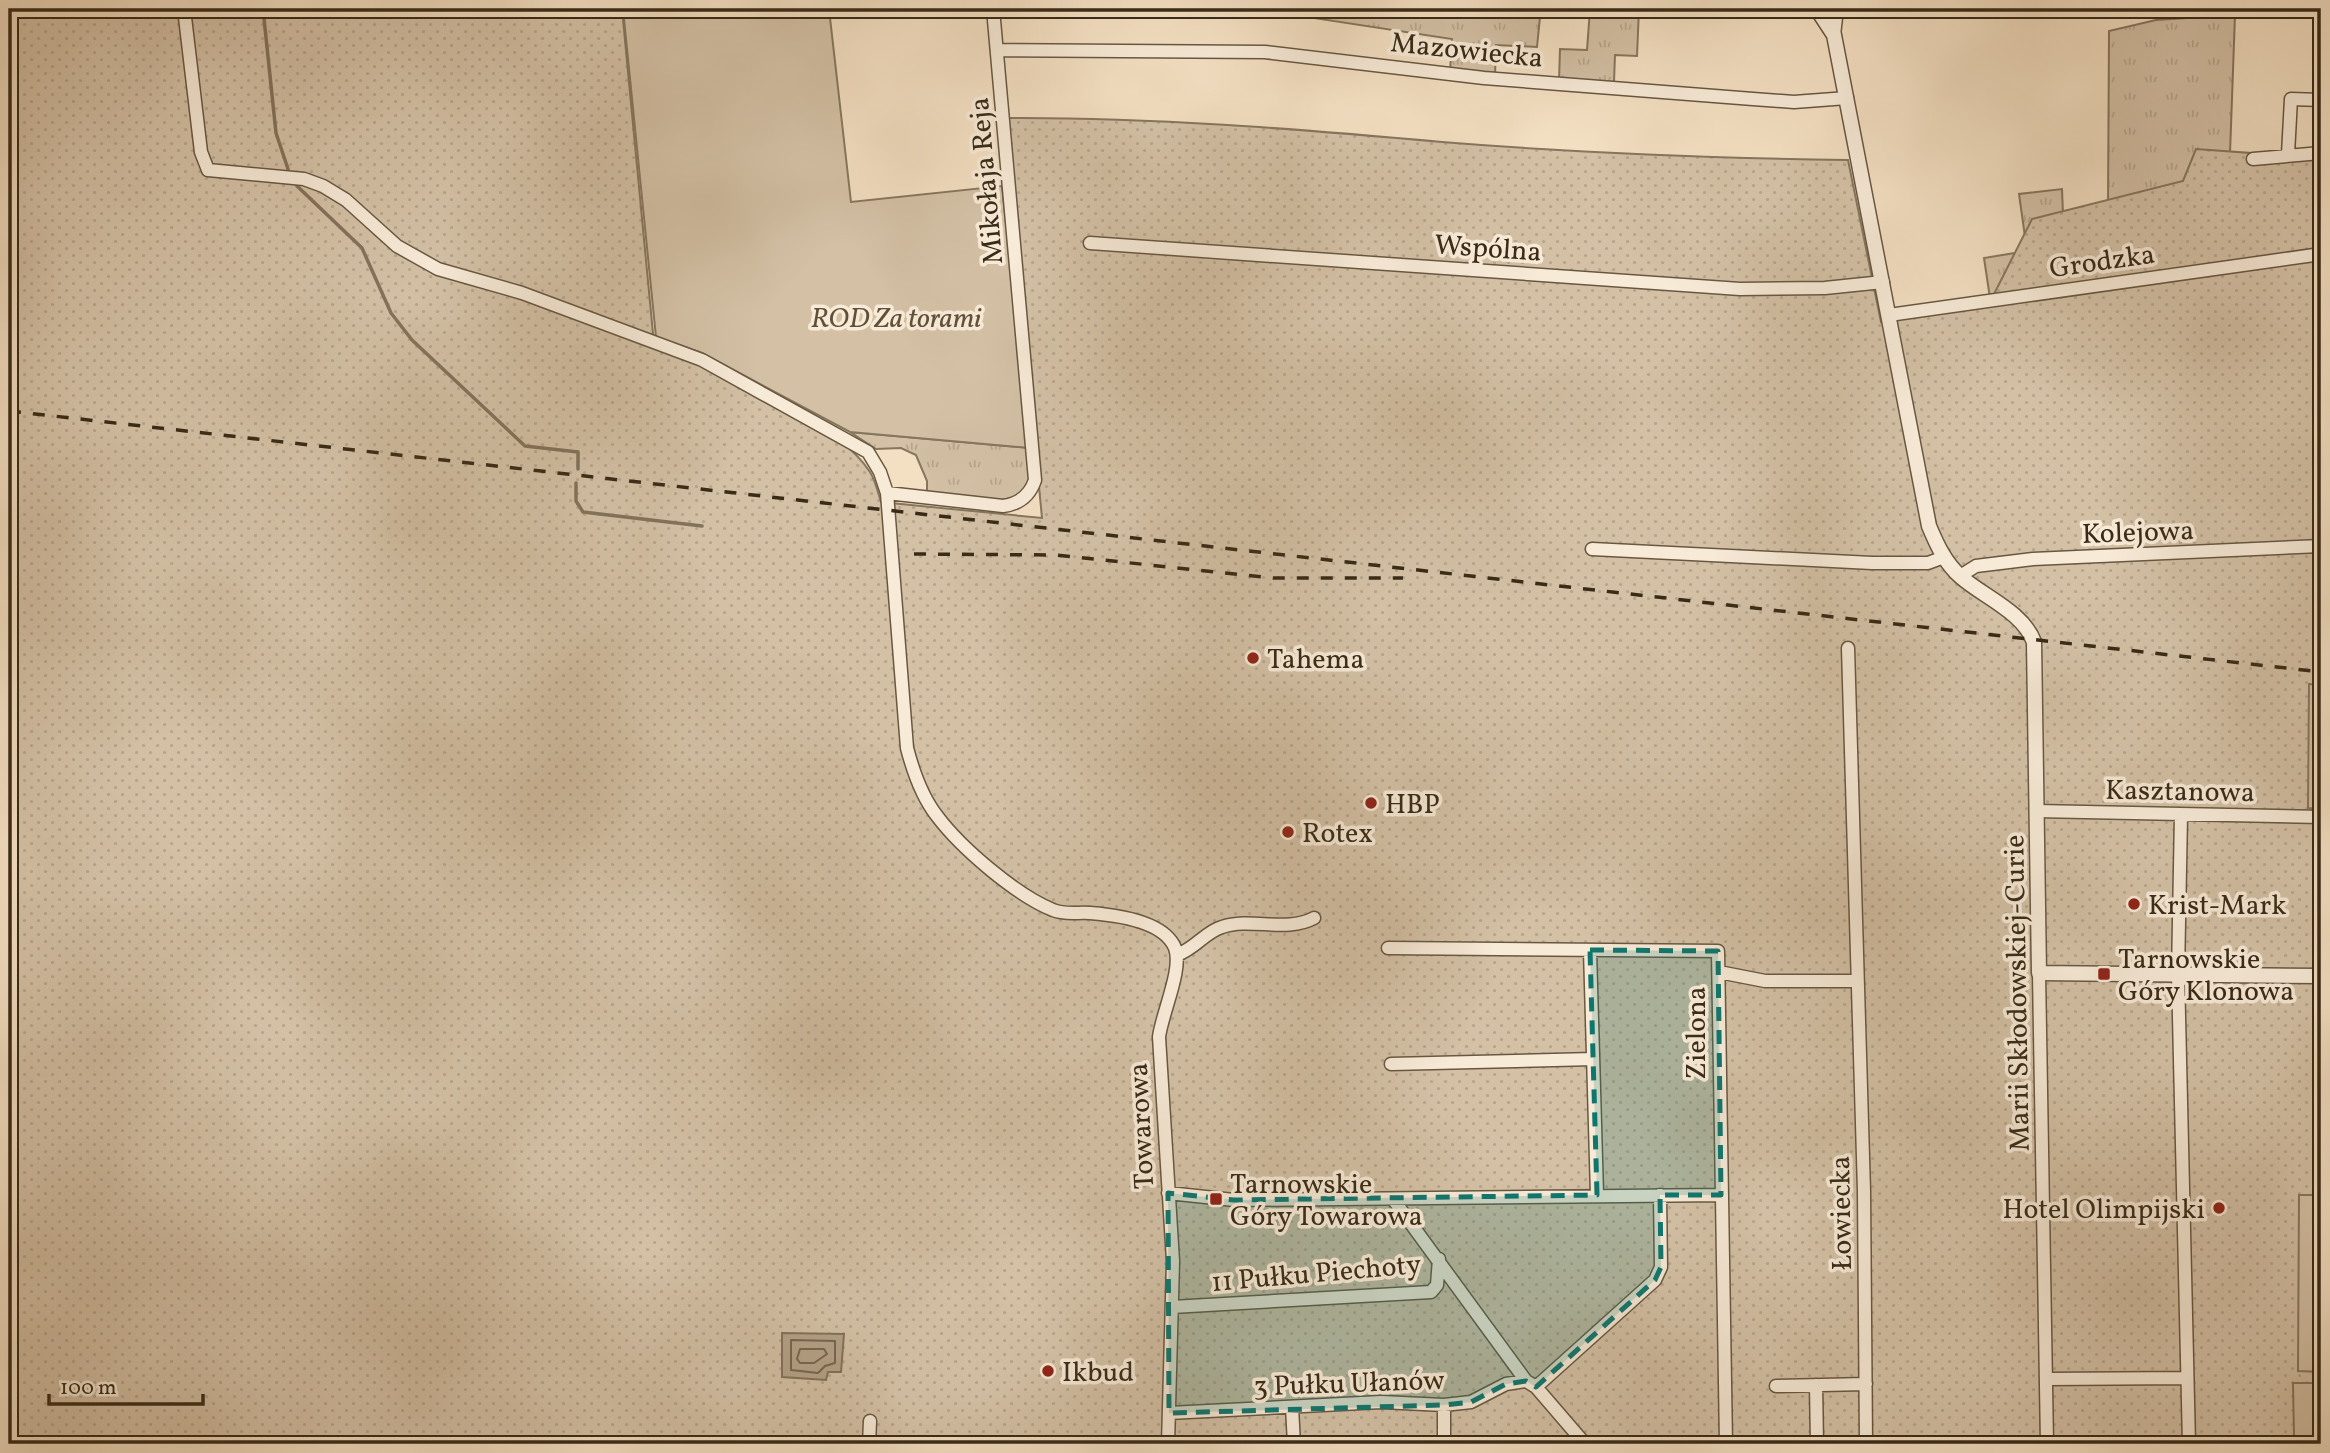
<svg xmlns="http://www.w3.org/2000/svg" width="2330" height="1453" viewBox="0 0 2330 1453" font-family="Vollkorn,serif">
	<defs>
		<pattern id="grass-tufts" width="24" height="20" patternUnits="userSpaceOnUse" patternTransform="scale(1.75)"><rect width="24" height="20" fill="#d3c0a5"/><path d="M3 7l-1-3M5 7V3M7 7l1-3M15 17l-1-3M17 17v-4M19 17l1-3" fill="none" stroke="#b6a58d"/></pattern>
		<pattern id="park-dots" width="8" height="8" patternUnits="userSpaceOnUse" patternTransform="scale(1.75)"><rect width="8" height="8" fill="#d3c0a5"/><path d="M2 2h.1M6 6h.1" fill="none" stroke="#b6a58d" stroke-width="1.8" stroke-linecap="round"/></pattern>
	</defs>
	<rect width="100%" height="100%" fill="#f3dfc2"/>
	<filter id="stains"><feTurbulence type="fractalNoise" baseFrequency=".00286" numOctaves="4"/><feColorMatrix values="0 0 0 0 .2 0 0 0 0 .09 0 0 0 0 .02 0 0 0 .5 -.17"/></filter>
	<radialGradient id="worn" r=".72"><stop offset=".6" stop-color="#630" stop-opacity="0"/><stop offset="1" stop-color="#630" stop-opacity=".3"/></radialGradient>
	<!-- grass -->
	<path fill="url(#grass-tufts)" stroke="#86765e" stroke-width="2" d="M1308,9h147l85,8 -3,30 -41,-2 -1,31 -45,-4 2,-33 -145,-22z
		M1590,9h49l-2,47 -22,-1 -1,27 -55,-1 1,-32 27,1z
		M2235,15l-5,139 -240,144 -6,-40 43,-7 -8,-57 43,-5 1,25 45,-6 1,-177 47,-11z
		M850,432l180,16c1,14 5,32 -5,43 -15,17 -76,6 -98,4v-14l-11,-26 -15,-7 -25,1z"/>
	<!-- park -->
	<path fill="url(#park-dots)" stroke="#86765e" stroke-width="2" d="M9,9h613l32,335c60,26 180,73 216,128 5,8 8,20 11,30l161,16 -38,-400c146,-1 293,11 438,24 135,11 270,16 406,18l33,162 108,-18 43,-85 151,-38 13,-32 125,9v1286h-2312z"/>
	<!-- garden -->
	<path fill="#d3c0a5" stroke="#86765e" stroke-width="2" d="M623,9h206l22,193 151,-16 28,262 -180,-16 -148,-79 -46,-16z
		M2309,684l12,1v124l-13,-1z
		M2299,1195h22v177l-23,-1z
		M2293,1383h28v53h-27z"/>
	<!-- water -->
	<path fill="#b4a288" stroke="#83725b" stroke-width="2" d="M782,1333l62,1 -3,38h-13l-2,8 -44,-3z"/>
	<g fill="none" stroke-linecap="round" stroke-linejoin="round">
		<!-- shore -->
		<path stroke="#766650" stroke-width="2" d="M791,1340l44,1v22l-10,3 -7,7 -27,-3z
			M800,1349h24l3,5 -13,9h-14l-3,-4z"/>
		<!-- stream -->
		<path stroke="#83725b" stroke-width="3.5" d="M263,9l13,124 12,36
			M297,186l65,62 29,65 21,27 113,106 53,6v17
			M576,483v18l7,11 119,14"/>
		<defs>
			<path id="minor" d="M184,9l17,143 7,18 96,9 19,7 23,14 51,46 41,23 84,24 180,67 166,92 12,20 7,21 20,255c6,23 15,49 30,68 24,32 79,79 116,94 11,5 25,2 37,3 26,2 74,8 85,35 8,21 -13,65 -16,89l14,224 -5,183
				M1834,35l3,-26
				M997,50l268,2 219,26 269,21 41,3 53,-4
				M2288,154l3,-55 30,1
				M2253,159l68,-6
				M1090,243l650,46 85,-1 58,-6
				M1889,315l432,-61
				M887,493l116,13c16,-2 27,-11 32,-26l-42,-471
				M1592,549l280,14h56l16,-6
				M1960,576l16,-10 57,-7 288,-13
				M1848,648l16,543 2,253
				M2037,811l284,6
				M2181,815l-3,159 11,470
				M1388,948l330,3 8,493
				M1590,950l7,245
				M1177,955c19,-7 28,-23 45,-28 29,-10 64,6 92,-9
				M1719,972l46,9h92
				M2039,973l8,471
				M1391,1064l202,-5
				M1168,1193l66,7 487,-5
				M1393,1199l133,182 10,6 49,57
				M1172,1307l259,-15 6,-7 2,-26
				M2047,1379l140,-1
				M1816,1385l1,59
				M1776,1386l90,-2
				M1536,1387l119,-107 6,-13 -1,-72
				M1292,1407l2,37
				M1169,1413l212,-11 63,3 27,-3 35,-18 20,-3
				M869,1444l1,-23
				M1444,1444v-39"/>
			<path id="tertiary" d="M1817,9l17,26 95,491c8,19 16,37 32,51 23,20 62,35 73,65l5,331 282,3"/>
		</defs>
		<!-- minor casing -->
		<use href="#minor" stroke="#685842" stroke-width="15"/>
		<!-- tertiary casing -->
		<use href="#tertiary" stroke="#685842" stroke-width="17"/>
		<!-- minor -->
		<use href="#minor" stroke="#f7ead7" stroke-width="12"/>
		<!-- tertiary -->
		<use href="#tertiary" stroke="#f7ead7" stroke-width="14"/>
		<!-- rail -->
		<path stroke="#392b17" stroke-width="3.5" stroke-dasharray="12 12" stroke-linecap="butt" d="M9,411l2312,261
			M914,554l141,1 218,23h130"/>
	</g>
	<!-- marked area -->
	<path fill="#0f766e" fill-opacity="0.2" stroke="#0f766e" stroke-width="5" stroke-dasharray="14 9" stroke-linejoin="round" d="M1590,950l128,1 3,244h-61l1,72 -6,13 -119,107 -10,-6 -20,3 -35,18 -27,3 -275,8 -1,-220 66,7 363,-5z"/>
	<!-- markers -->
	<g fill="#8f2418" stroke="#f7ead7" stroke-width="2.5">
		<circle cx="1253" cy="658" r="7"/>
		<circle cx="1371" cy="803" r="7"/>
		<circle cx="1288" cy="832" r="7"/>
		<circle cx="2134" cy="904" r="7"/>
		<rect x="2097" y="967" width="14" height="14" rx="3.5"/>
		<rect x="1209" y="1192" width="14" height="14" rx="3.5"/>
		<circle cx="2219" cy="1208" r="7"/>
		<circle cx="1048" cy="1371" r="7"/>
	</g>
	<g text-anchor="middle" stroke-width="7" stroke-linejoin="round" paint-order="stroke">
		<!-- street labels -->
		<g font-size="28" fill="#392b17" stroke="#f7ead7">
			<text transform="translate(1467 49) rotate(6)" y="10">Mazowiecka</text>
			<text transform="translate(985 181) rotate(-95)" y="10">Mikołaja Reja</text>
			<text transform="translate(1488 247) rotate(4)" y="10">Wspólna</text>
			<text transform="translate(2102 260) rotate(-8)" y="10">Grodzka</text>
			<text transform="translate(2138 531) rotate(-2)" y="10">Kolejowa</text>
			<text transform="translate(2180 790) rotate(1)" y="10">Kasztanowa</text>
			<text transform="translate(2016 993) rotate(-91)" y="10">Marii Skłodowskiej-Curie</text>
			<text transform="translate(1695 1033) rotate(-90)" y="10">Zielona</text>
			<text transform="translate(1140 1126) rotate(-93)" y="10">Towarowa</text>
			<text transform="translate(1840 1213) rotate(-91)" y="10">Łowiecka</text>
			<text transform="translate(1316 1272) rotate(-5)" y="10">11 Pułku Piechoty</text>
			<text transform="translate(1349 1382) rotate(-2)" y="10">3 Pułku Ułanów</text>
		</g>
		<!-- park labels -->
		<g font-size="28" font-style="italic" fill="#60503a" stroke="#f7ead7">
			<text x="896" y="327">ROD Za torami</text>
		</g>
		<!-- poi labels -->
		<g font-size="28" fill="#392b17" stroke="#f7ead7" text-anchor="start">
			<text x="1267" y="668">Tahema</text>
			<text x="1385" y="813">HBP</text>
			<text x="1302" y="842">Rotex</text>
			<text x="2148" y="914">Krist-Mark</text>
			<text x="2118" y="968">Tarnowskie<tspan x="2118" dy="32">Góry Klonowa</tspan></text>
			<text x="1230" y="1193">Tarnowskie<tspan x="1230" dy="32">Góry Towarowa</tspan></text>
			<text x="2205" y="1218" text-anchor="end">Hotel Olimpijski</text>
			<text x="1062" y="1381">Ikbud</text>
		</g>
	</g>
	<!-- margin -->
	<rect width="2330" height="1453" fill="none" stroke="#f3dfc2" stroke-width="35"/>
	<rect x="10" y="10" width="2309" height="1432" fill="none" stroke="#392b17" stroke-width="3.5"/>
	<rect x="18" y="18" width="2295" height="1418" fill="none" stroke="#392b17" stroke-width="2"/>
	<!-- scale -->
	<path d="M49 1394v10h154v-10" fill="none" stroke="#392b17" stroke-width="3.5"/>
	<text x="60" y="1394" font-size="21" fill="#392b17" stroke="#f7ead7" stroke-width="5" paint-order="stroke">100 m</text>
	<rect width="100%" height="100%" filter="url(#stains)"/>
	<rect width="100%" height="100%" fill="url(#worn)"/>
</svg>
